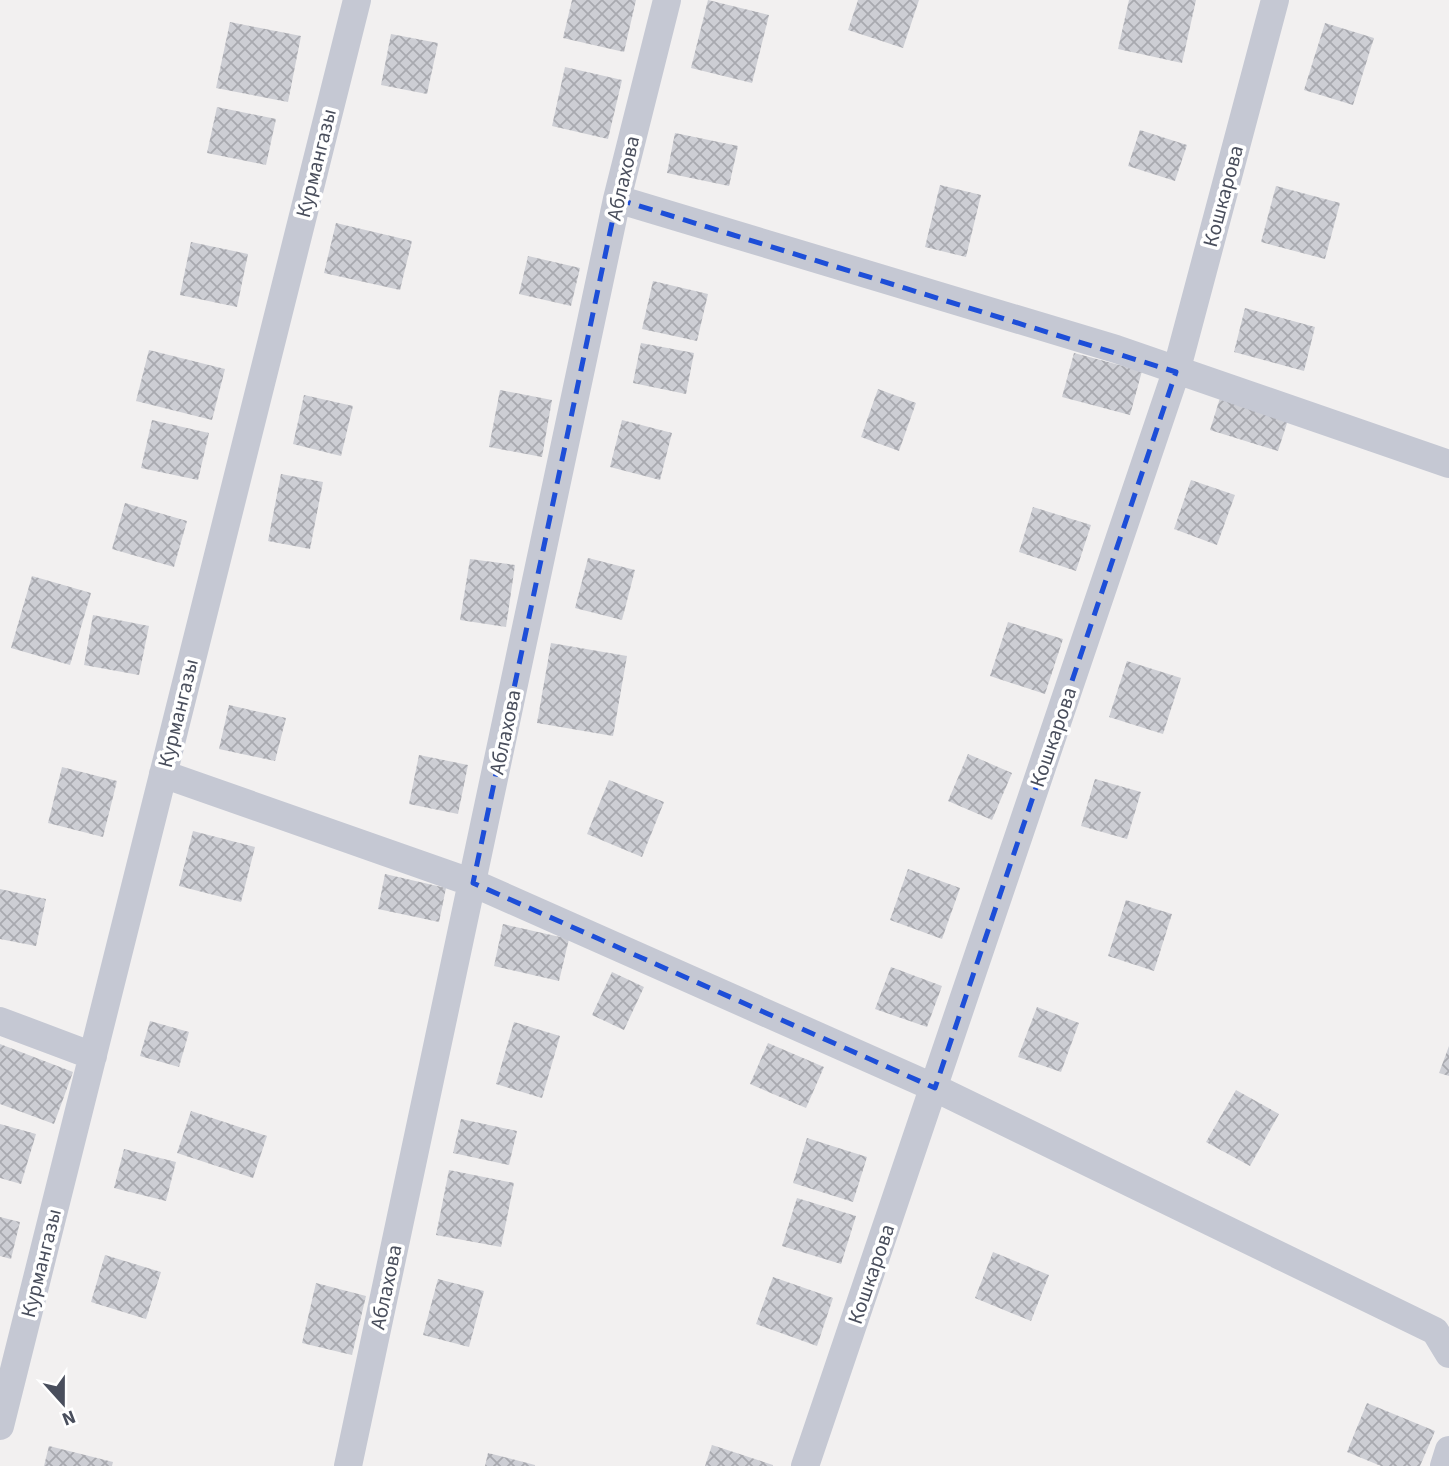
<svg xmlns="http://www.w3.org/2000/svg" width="1449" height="1466" viewBox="0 0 1449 1466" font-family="'Source Sans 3',sans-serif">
	<defs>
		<pattern id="building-cross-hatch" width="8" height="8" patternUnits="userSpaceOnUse" patternTransform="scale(1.75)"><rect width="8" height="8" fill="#cdced4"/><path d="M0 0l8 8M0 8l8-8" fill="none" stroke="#a8a9af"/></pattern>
	</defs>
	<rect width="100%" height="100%" fill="#f2f0f0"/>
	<!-- building -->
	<path fill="url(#building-cross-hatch)" d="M572,0h64l-12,52 -61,-14z
		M708,0l61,15 -17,68 -61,-15z
		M858,0h61l-16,48 -55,-18z
		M1129,0h67l-14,63 -64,-14z
		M230,22l71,14 -13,66 -72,-14z
		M1325,23l49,15 -21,67 -49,-15z
		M391,34l47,9 -11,51 -46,-9z
		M565,67l57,13 -14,59 -56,-13z
		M217,107l59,12 -10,46 -59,-12z
		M1140,130l47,15 -12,36 -47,-15z
		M675,133l63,13 -9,40 -62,-13z
		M940,185l41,10 -15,62 -41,-10z
		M1276,186l64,17 -15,56 -64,-17z
		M336,223l76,18 -12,49 -76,-17z
		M191,242l57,12 -11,53 -57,-12z
		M528,256l52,12 -9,38 -52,-12z
		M653,281l55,13 -11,47 -55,-12z
		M1245,308l70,19 -11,44 -70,-19z
		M641,343l53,10 -8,41 -53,-11z
		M149,350l76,19 -13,51 -76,-19z
		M1074,353l68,18 -12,44 -68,-18z
		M878,389l38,14 -17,48 -38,-14z
		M500,390l52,10 -10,57 -53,-10z
		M304,395l49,11 -12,50 -48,-12z
		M1220,398l68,22 -10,31 -68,-21z
		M152,420l57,13 -11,47 -57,-12z
		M622,420l50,13 -12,47 -50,-13z
		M281,474l42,8 -13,67 -42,-8z
		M1191,480l44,15 -18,50 -43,-16z
		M125,503l62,18 -13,46 -62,-18z
		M1033,507l58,18 -15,46 -57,-19z
		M588,558l47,12 -13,50 -47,-12z
		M470,559l45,6 -9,62 -46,-7z
		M32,576l59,17 -21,72 -59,-17z
		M93,615l56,11 -10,49 -55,-10z
		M1008,622l55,17 -18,55 -55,-18z
		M551,643l76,13 -14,80 -76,-13z
		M1127,661l54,17 -18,56 -54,-17z
		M229,705l57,13 -11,43 -56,-12z
		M968,754l44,19 -20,47 -44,-19z
		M419,755l49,10 -10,49 -49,-10z
		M62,767l55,14 -14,56 -55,-14z
		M1095,779l46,13 -14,47 -46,-13z
		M609,780l55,22 -22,55 -55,-23z
		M193,831l62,16 -14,55 -62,-16z
		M908,869l52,19 -18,51 -52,-19z
		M385,874l61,14 -7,34 -61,-13z
		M0,889l46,10 -10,47 -36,-7z
		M1126,900l46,14 -18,57 -46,-15z
		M503,924l66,15 -10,42 -65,-15z
		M891,967l51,19 -15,41 -52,-18z
		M612,972l32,15 -20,43 -32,-15z
		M1037,1007l42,16 -18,49 -43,-15z
		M150,1021l39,11 -10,35 -39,-11z
		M514,1022l46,14 -18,62 -46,-14z
		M768,1043l56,24 -18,41 -56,-24z
		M0,1044l73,28 -19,52 -54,-20z
		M1449,1046v30l-10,-3z
		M1236,1090l43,24 -29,52 -44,-24z
		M191,1111l76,25 -14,42 -76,-25z
		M461,1119l56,12 -8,34 -56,-12z
		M0,1124l36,10 -15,50 -21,-6z
		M807,1138l60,19 -14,45 -60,-19z
		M124,1149l52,13 -10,39 -52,-13z
		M449,1170l65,13 -13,64 -65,-12z
		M797,1198l59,18 -15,48 -59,-18z
		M0,1217l20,5 -9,37 -11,-3z
		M993,1252l56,23 -18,46 -56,-23z
		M105,1255l56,17 -15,47 -55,-17z
		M773,1277l60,21 -16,48 -61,-22z
		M438,1279l46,12 -15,56 -46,-12z
		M316,1283l50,13 -14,59 -50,-12z
		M1367,1403l68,28 -15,35h-39l-34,-14z
		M712,1445l61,20v1h-68z
		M49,1446l64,16 -1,4h-68z
		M488,1453l47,12v1h-50z"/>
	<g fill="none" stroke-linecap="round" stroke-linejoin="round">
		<!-- street -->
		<path stroke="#c5c8d3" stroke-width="28" d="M617,199l499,150 333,115
			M163,774l310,109 462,205 500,243 14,23
			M0,1021l93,35
			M0,1426l357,-1426
			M348,1466l269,-1267 50,-199
			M805,1466l371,-1094 99,-372
			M1444,1466l5,-16"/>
	</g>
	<!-- marked area -->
	<path fill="none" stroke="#1d4ed8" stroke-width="5" stroke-dasharray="14 9" stroke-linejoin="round" d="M617,199l559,173 -241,716 -462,-205z"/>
	<g text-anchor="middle" stroke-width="7" stroke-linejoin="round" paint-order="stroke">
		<!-- street labels -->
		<g font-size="21" fill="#494e5c" stroke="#fff">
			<text transform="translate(316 163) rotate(-76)" y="7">Курмангазы</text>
			<text transform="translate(623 178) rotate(-77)" y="7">Аблахова</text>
			<text transform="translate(1223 196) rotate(-75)" y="7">Кошкарова</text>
			<text transform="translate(178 713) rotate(-76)" y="7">Курмангазы</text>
			<text transform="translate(505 732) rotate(-78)" y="7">Аблахова</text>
			<text transform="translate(1053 737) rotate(-71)" y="7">Кошкарова</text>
			<text transform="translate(41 1263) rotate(-76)" y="7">Курмангазы</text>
			<text transform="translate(871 1274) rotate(-71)" y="7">Кошкарова</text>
			<text transform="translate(386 1287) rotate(-78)" y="7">Аблахова</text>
		</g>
	</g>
	<!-- north arrow -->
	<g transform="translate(63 1403) rotate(159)" stroke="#ffffff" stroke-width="5" paint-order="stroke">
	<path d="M0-5L12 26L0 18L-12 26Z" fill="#494e5c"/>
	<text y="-10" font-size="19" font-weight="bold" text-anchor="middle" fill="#494e5c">N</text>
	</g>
</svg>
